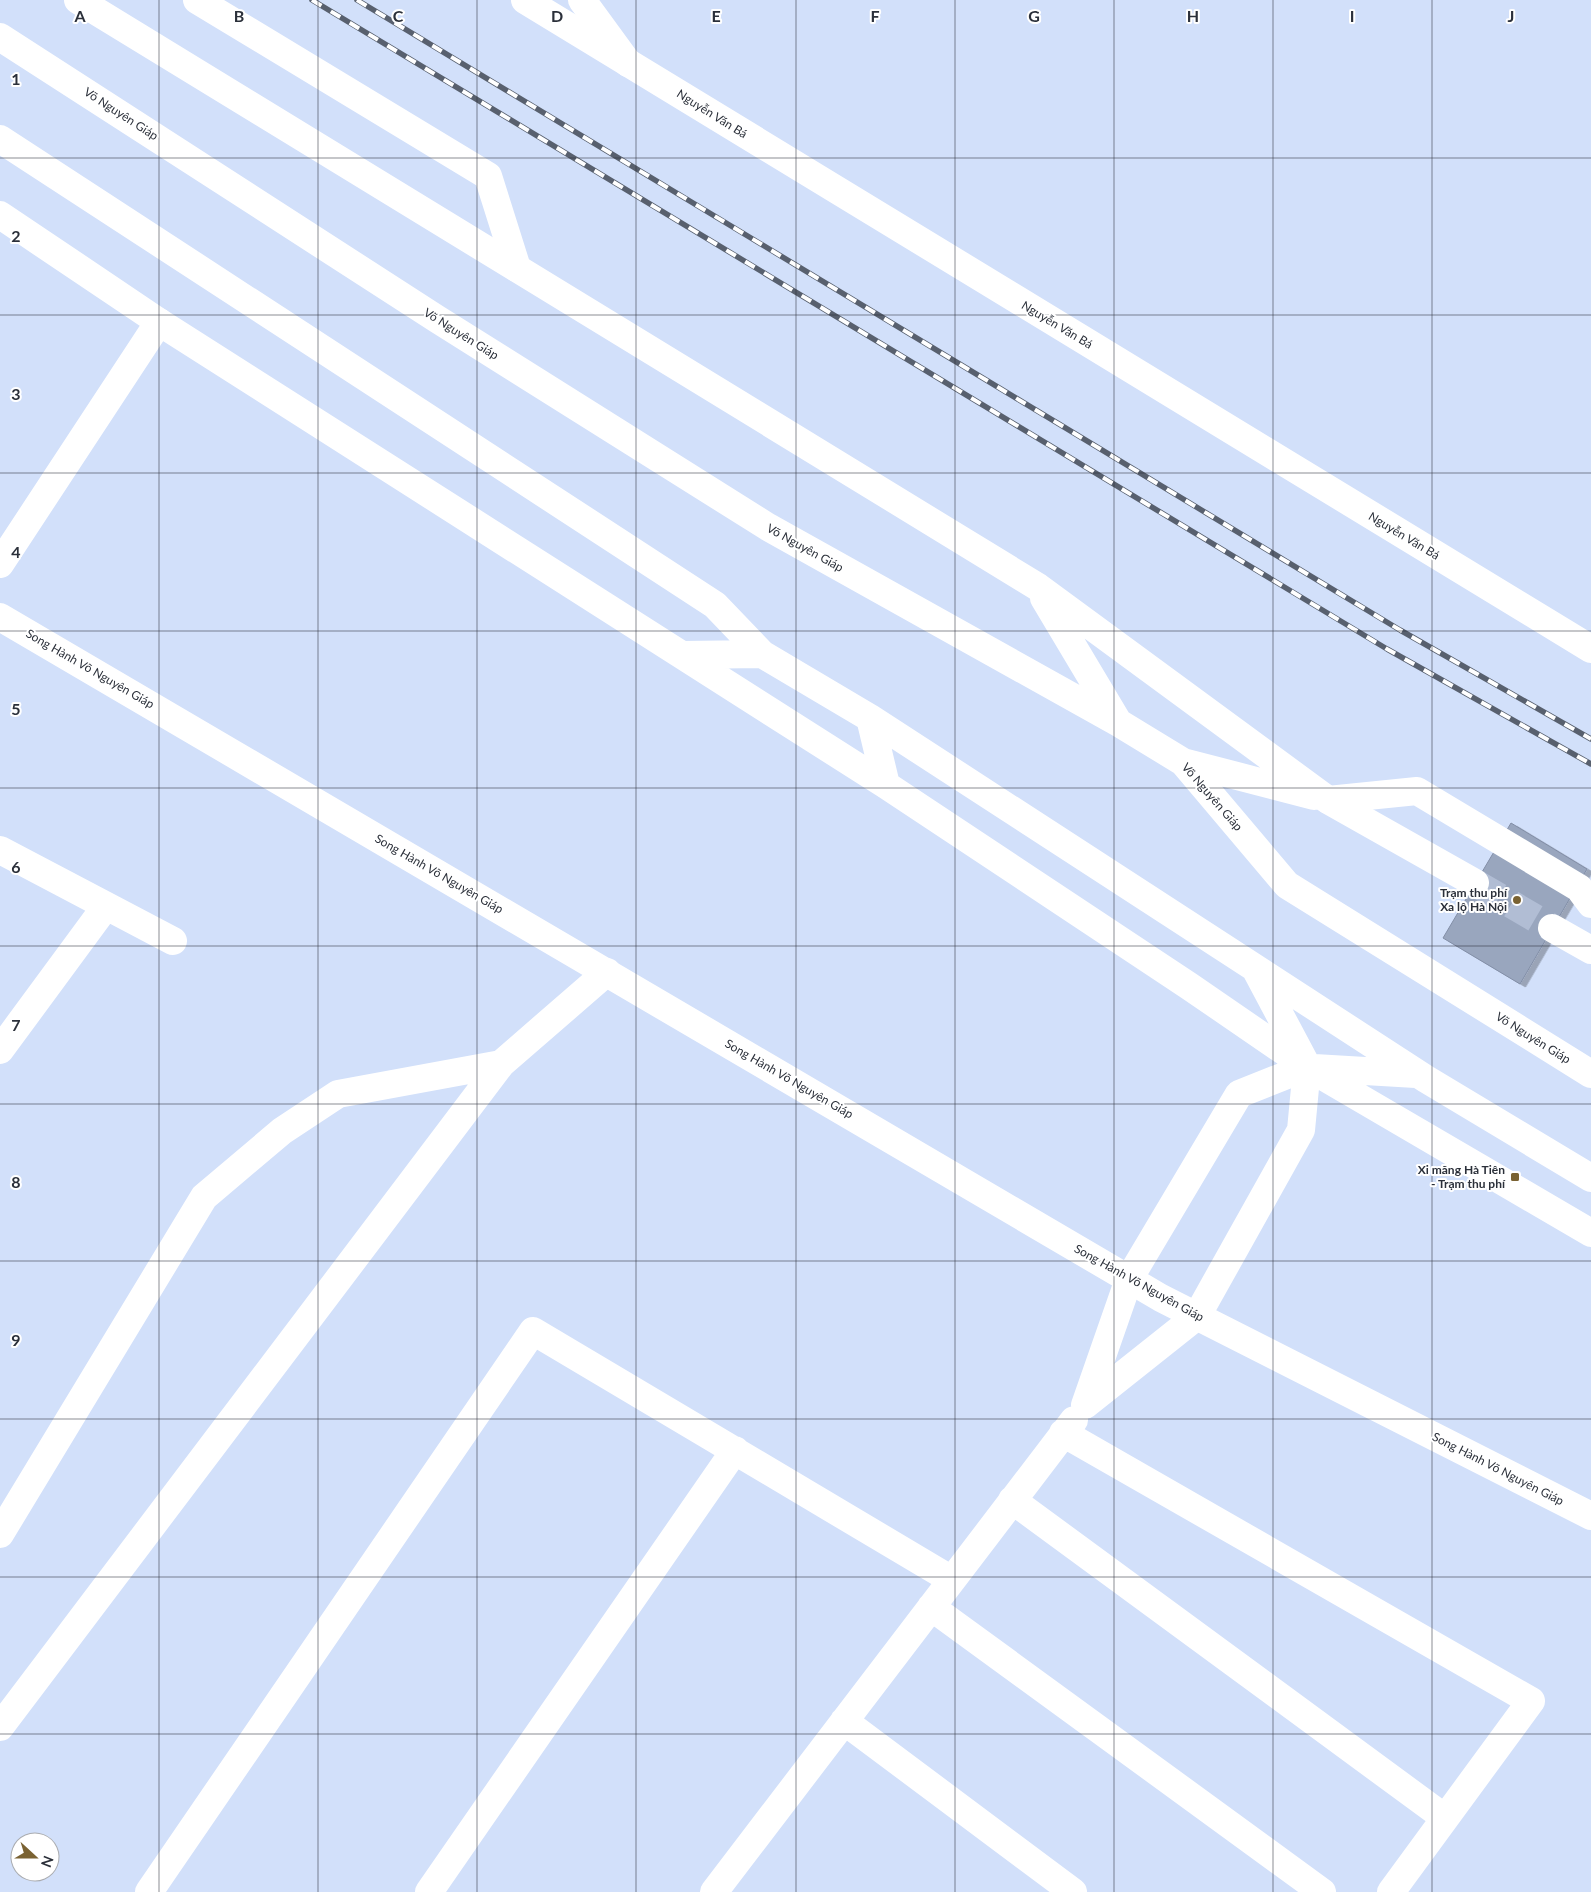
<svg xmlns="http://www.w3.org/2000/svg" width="1591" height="1892" viewBox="0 0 1591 1892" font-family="Lato,sans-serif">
	<defs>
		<filter id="shadow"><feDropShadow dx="5.5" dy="3" stdDeviation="0" flood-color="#0004"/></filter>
	</defs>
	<rect width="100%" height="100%" fill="#d2e0fa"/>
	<!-- building -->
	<path fill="#99a6be" stroke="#828ea6" filter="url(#shadow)" d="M1511,823l76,46 -67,115 -77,-46z"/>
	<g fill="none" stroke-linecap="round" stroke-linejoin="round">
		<!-- highway-tunnel -->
		<path stroke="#b1bdd4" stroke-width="28" stroke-dasharray="28 14" stroke-linecap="butt" d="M1475,883l77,45"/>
		<!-- minor -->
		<path stroke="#fff" stroke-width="28" d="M197,0l291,176 29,92
			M582,0l46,63
			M0,564l159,-242
			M0,850l173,91
			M0,1050l106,-144
			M1129,1279l-44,126 112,-89
			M1063,1433l468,268 -140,191
			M1012,1500l433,318
			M0,1534l204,-337 78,-66 56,-37 163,-30 106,-92
			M952,1580l122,-160
			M931,1607l391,285
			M844,1721l229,171
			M0,1727l501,-663
			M149,1892l384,-561 419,249 -238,312
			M429,1892l306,-442"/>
		<!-- major -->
		<path stroke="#fff" stroke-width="28" d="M525,0l1066,649
			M0,617l1161,681 430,218
			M1328,800l89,-9 162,97 12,16"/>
		<!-- highway -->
		<path stroke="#fff" stroke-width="28" d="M78,0l960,587 290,213 147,83
			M0,37l437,282 331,208 351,196 64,39 104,123 304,189
			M0,139l715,466 47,49 108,64 556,361 165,99
			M0,215l159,107 727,463 303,201 118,81 284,166
			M1044,598l74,124
			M683,655l79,-1
			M870,718l16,67
			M1183,762l131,34
			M1552,928l39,22
			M1256,970l50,94
			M1314,1068l102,6
			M1129,1279l110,-185 68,-27 -6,63 -104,186"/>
		<defs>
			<path id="rail" d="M312,0l1075,649 204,115
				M357,0l1043,630 191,109"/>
		</defs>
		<!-- rail casing -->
		<use href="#rail" stroke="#58606e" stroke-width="5.5"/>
		<!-- rail -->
		<use href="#rail" stroke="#fff" stroke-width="4" stroke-dasharray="11" stroke-linecap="butt"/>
	</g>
	<!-- grid -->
	<path fill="none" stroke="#2b303a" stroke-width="1" stroke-opacity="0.55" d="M159,0v1892M318,0v1892M477,0v1892M636,0v1892M796,0v1892M955,0v1892M1114,0v1892M1273,0v1892M1432,0v1892M0,158h1591M0,315h1591M0,473h1591M0,631h1591M0,788h1591M0,946h1591M0,1104h1591M0,1261h1591M0,1419h1591M0,1577h1591M0,1734h1591"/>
	<!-- markers -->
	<g fill="#7a6232" stroke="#fff" stroke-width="2">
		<circle cx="1517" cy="900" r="5"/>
		<rect x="1510" y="1172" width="10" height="10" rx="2.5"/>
	</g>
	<g text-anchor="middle" stroke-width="4" stroke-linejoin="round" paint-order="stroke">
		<!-- street labels -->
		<g font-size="12" fill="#2b303a" stroke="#fff">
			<text transform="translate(121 114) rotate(33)" y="4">Võ Nguyên Giáp</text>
			<text transform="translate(712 114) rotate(32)" y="4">Nguyễn Văn Bá</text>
			<text transform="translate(1057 325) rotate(31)" y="4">Nguyễn Văn Bá</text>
			<text transform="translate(461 334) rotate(32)" y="4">Võ Nguyên Giáp</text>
			<text transform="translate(1404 536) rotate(31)" y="4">Nguyễn Văn Bá</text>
			<text transform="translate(805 548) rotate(29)" y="4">Võ Nguyên Giáp</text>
			<text transform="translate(90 669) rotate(30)" y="4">Song Hành Võ Nguyên Giáp</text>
			<text transform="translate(1212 797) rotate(49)" y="4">Võ Nguyên Giáp</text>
			<text transform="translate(439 874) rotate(30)" y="4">Song Hành Võ Nguyên Giáp</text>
			<text transform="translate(1533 1038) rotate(32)" y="4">Võ Nguyên Giáp</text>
			<text transform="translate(789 1079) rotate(30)" y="4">Song Hành Võ Nguyên Giáp</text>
			<text transform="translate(1139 1283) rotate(29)" y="4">Song Hành Võ Nguyên Giáp</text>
			<text transform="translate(1498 1469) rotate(27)" y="4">Song Hành Võ Nguyên Giáp</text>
		</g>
		<!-- poi labels -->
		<g font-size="12" font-weight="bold" fill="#2b303a" stroke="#fff" text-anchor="end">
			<text x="1507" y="897">Trạm thu phí<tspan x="1507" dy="14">Xa lộ Hà Nội</tspan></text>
			<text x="1505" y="1174">Xi măng Hà Tiên<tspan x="1505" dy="14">- Trạm thu phí</tspan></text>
		</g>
	</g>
	<g font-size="16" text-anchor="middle" font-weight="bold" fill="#2b303a" stroke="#fff" stroke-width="4" stroke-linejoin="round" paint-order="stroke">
		<text x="80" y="22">A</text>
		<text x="239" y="22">B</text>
		<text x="398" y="22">C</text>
		<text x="557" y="22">D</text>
		<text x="716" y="22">E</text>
		<text x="875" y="22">F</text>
		<text x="1034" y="22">G</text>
		<text x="1193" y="22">H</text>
		<text x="1352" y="22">I</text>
		<text x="1511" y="22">J</text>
		<text x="16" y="85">1</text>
		<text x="16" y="242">2</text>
		<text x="16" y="400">3</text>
		<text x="16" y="558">4</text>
		<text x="16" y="715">5</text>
		<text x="16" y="873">6</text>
		<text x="16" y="1031">7</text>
		<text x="16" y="1188">8</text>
		<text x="16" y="1346">9</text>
	</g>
	<!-- north arrow -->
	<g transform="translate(35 1857) rotate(111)"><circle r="24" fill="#ffffff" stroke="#aaacb0"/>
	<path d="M0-4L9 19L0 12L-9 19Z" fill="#7a6232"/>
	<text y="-8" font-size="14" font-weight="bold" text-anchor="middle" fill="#2b303a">N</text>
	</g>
</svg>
